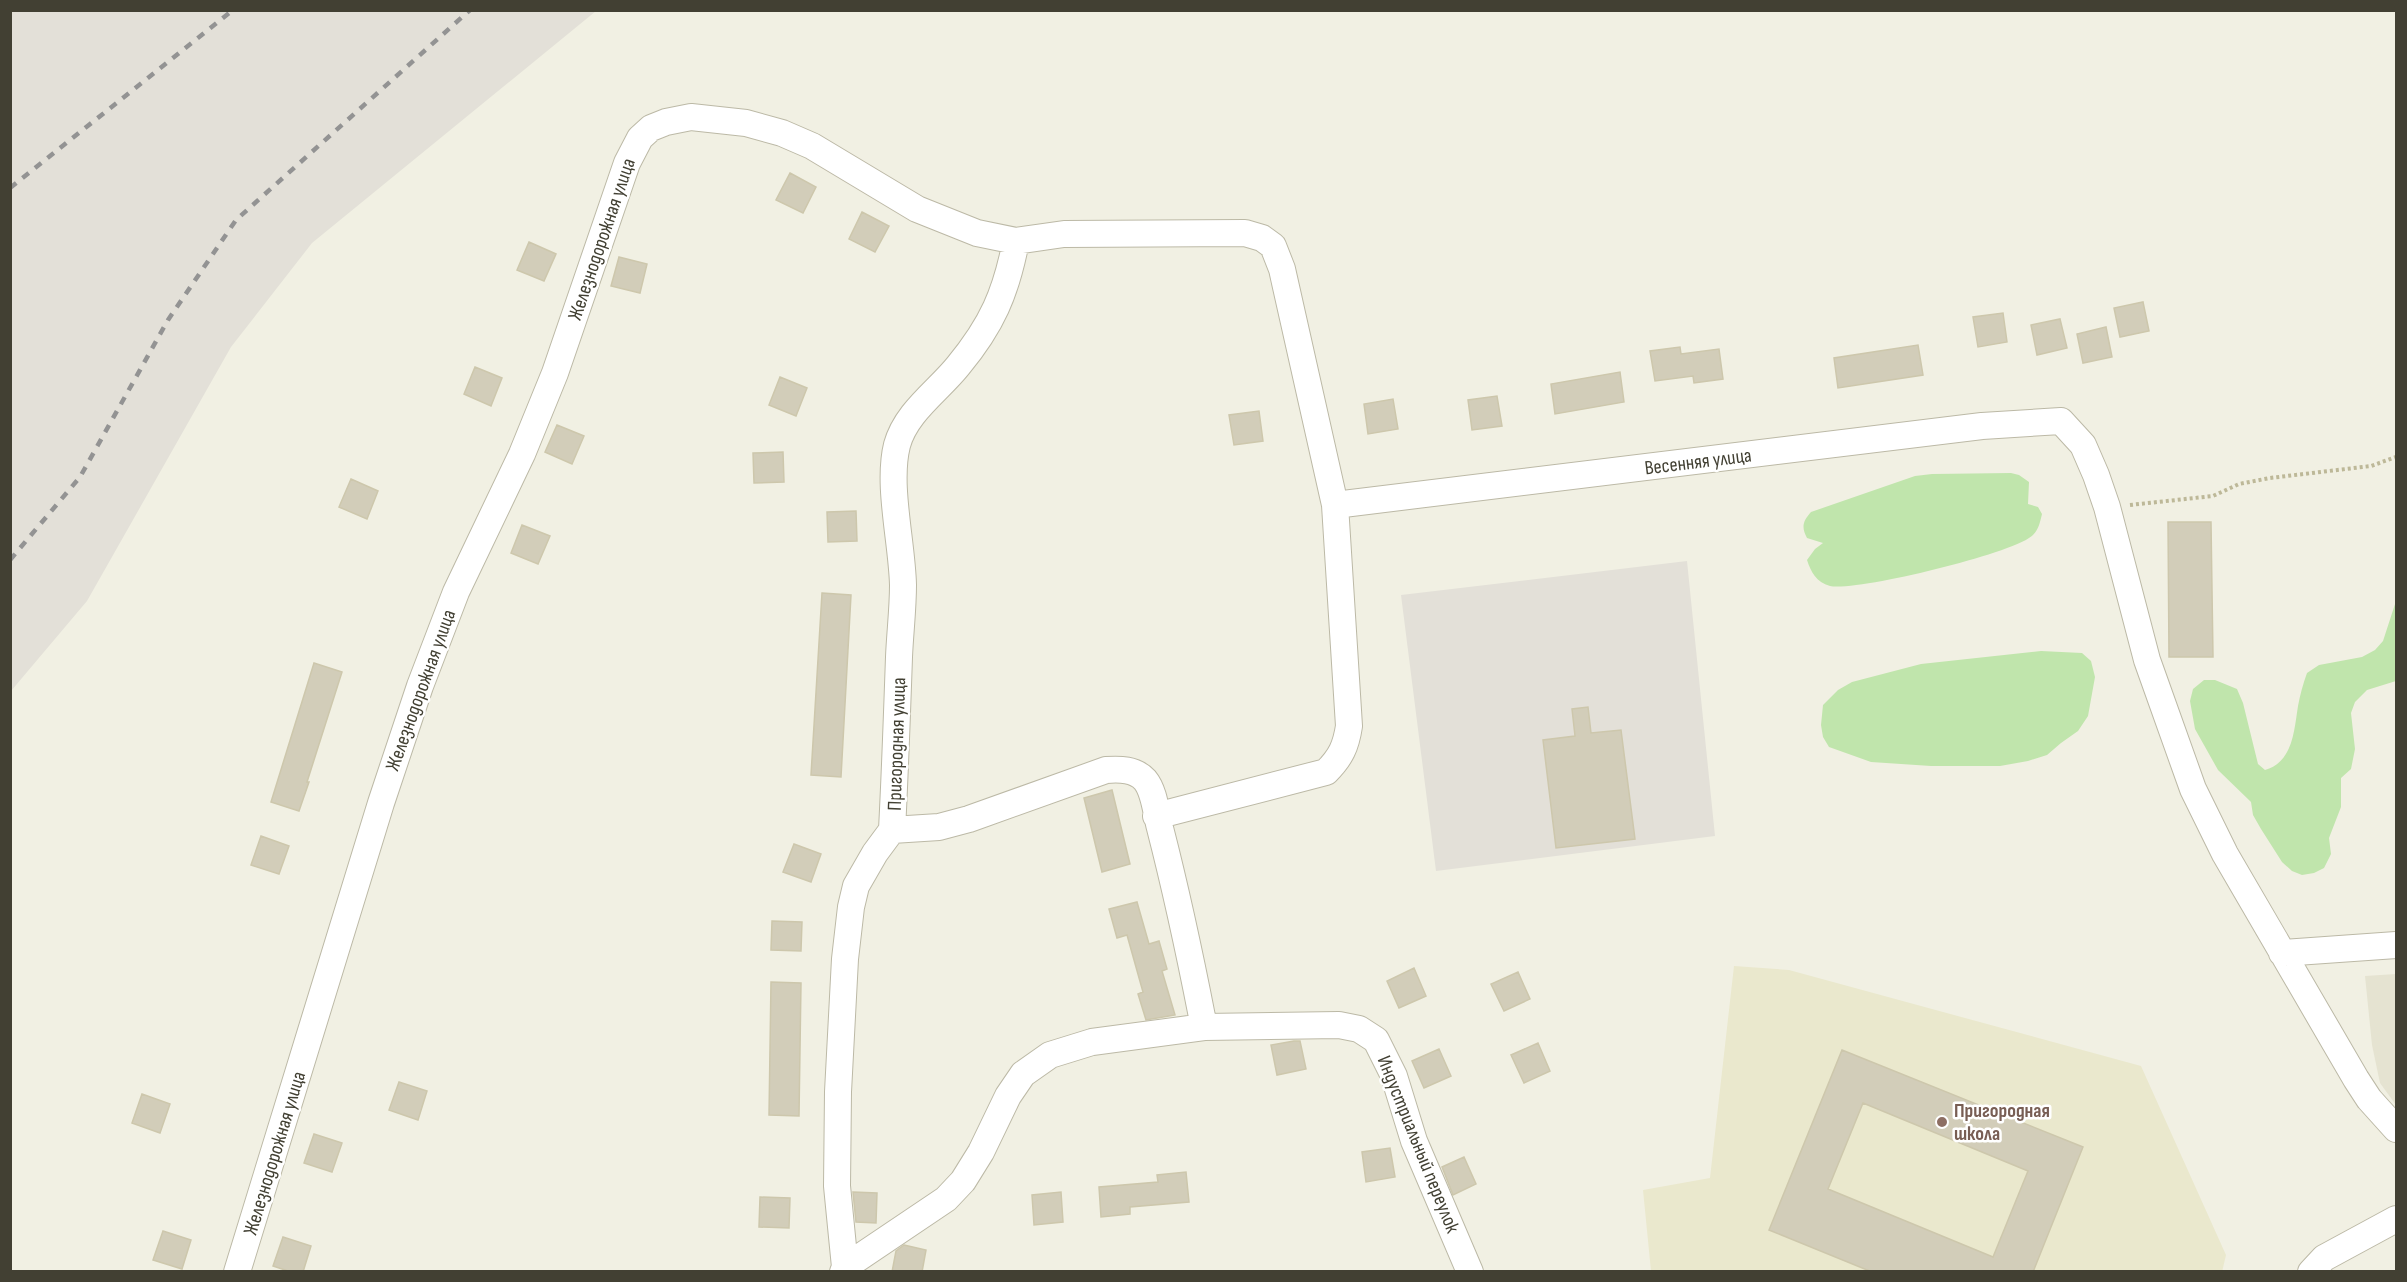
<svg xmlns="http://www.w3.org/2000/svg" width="2407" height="1282" viewBox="0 0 2407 1282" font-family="'Sofia Sans Condensed',sans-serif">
	<rect width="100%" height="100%" fill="#f1f0e3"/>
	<!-- residential -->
	<path fill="#e5e3d1" d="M2396,974v131l-16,-22 -8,-38 -7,-69z"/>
	<!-- industrial -->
	<path fill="#e3e0d8" d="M11,10l585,1 -284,232 -81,104 -144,254 -76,90z
		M1687,561l28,275 -279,35 -35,-276z"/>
	<!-- education -->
	<path fill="#eae8cd" d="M1734,966l55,4 352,96 85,189 -4,17 -571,-1 -8,-81 67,-12z"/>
	<!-- green -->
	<path fill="#c0e5ac" d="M2011,473l8,2 10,7 -1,22 10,3 4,7c-2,8 -3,15 -9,21 -17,18 -178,57 -203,51 -14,-4 -19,-14 -23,-26l8,-11 8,-6 -16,-5c-6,-11 -4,-17 4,-26l104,-36 17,-2z
		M2396,601v80l-29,9 -12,12 -4,11 4,36 -4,20 -10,9v29l-12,31 2,16 -7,14 -10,5 -12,2 -10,-4 -10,-9 -21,-33 -8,-14 -2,-13 -33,-32 -23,-41 -5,-28 3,-12 11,-9h11l22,9 6,14 15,61 7,6c28,-8 29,-39 33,-64 2,-11 5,-22 9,-33l12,-8 43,-8 13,-7 8,-9z
		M2041,651l41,2 9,8 4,16 -7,39 -10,15 -17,12 -14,12 -19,6 -28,5h-69l-60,-4 -42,-15 -6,-10 -2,-12 2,-20 15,-15 14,-8 69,-18z"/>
	<!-- building -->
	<path fill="#d2cdb9" stroke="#cdc7ac" stroke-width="1.5" fill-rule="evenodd" d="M790,173l26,14 -13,26 -27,-13z
		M862,212l27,14 -14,26 -26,-13z
		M529,242l27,12 -12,27 -27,-11z
		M619,257l28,7 -7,29 -29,-7z
		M2143,302l6,29 -29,6 -6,-29z
		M2003,313l4,29 -29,5 -5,-30z
		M2060,319l7,29 -30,7 -6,-30z
		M2106,327l6,30 -29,6 -6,-29z
		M1918,345l5,30 -85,13 -4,-30z
		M1680,347l1,7 38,-5 4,30 -29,4 -1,-7 -38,5 -5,-30z
		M475,367l27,11 -11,28 -27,-12z
		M1620,372l4,30 -69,12 -4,-30z
		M780,377l27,11 -11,28 -27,-11z
		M1497,396l5,30 -30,4 -4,-30z
		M1393,399l5,30 -30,5 -4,-30z
		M1259,411l4,30 -29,4 -5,-30z
		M557,425l27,11 -12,28 -27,-12z
		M783,452l1,30 -30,1 -1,-30z
		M351,479l27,12 -11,28 -28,-12z
		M856,511l1,30 -29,1 -1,-30z
		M2168,522h43l2,135h-44z
		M522,525l28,11 -12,28 -27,-11z
		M822,593l29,2 -10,182 -30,-2z
		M314,663l28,9 -35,110h2l-10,29 -28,-9z
		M1588,707l3,26 30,-3 14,109 -79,9 -13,-108 32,-4 -3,-27z
		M1112,790l18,74 -28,8 -18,-74z
		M261,836l28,10 -10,28 -28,-9z
		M794,844l27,10 -10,28 -28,-10z
		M1137,902l12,42 10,-3 8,28 -5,2 13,44 -29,5 -8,-26 5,-2 -16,-57 -10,3 -8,-29z
		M772,921l30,1 -1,29 -30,-1z
		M1414,968l12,28 -27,12 -12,-27z
		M1518,972l12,27 -26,12 -13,-27z
		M771,982l30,1 -2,133 -30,-1z
		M1294,1041h6l6,28 -29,6 -6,-30z
		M1538,1043l12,28 -26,12 -13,-28z
		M1439,1049l12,27 -27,12 -12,-27z
		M1842,1050l241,97 -50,125h-161l-103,-42zM1863,1103l165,68 -35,86 -165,-68z
		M399,1082l28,9 -9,29 -29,-10z
		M142,1094l28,10 -10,29 -28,-10z
		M314,1134l28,9 -10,29 -28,-9z
		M1390,1148l5,29 -29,5 -4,-30z
		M1464,1157l12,27 -23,11 -11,-28z
		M1186,1172l3,30 -59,5v7l-29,3 -2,-30 59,-5 -1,-7z
		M853,1192l24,1 -1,30 -20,-1z
		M1061,1192l2,30 -29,3 -2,-30z
		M760,1197l30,1 -1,30 -30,-1z
		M163,1231l28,9 -9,29 -29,-9z
		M283,1237l28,9 -8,26h-12l-18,-6z
		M904,1245l22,5 -4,22h-30l4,-21z"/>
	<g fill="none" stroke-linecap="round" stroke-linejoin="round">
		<defs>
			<path id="minor" d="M1335,505l647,-79 79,-5 22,24 13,30 11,32 40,153 46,129 32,65 131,225 13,20 27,30
				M892,830l47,-3 30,-8 137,-49c14,-1 29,-1 39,10 10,12 11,34 15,48 17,66 31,132 44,199
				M2282,953l114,-8
				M845,1267l101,-68 17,-18 18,-29 27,-56 15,-22 27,-19 42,-13 112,-15 135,-2 20,4 17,11 18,36 20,65 56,131
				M237,1272l144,-469 39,-117 36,-94 66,-138 33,-81 72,-210 13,-25 11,-10 15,-6 25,-5 55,6 36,10 30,13 105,63 60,24 39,8 48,-7 181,-1 17,5 11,8 9,23 53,236 14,221c-3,20 -8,31 -23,46l-170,44
				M843,1272l2,-5 -8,-81 1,-94 7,-133 6,-52 5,-21 19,-33 17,-23c3,-58 5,-115 7,-173 1,-24 4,-48 4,-72 -1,-43 -16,-100 -6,-140 9,-33 41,-54 61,-79 34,-41 48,-73 58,-125
				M2311,1272l13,-14 72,-39"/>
		</defs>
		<!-- minor casing -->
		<use href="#minor" stroke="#bcb9a6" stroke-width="28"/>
		<!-- path -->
		<path stroke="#bdb898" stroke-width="4" stroke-dasharray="3 3" stroke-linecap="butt" d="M2130,505l83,-9 26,-12 31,-6 101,-12 25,-9"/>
		<!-- minor -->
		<use href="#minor" stroke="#fff" stroke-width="26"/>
		<!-- rail -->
		<path stroke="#939393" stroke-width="4.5" stroke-dasharray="8 8" stroke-linecap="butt" d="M10,188l223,-178
			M10,560l70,-83 88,-157 68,-100 234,-210"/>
	</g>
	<!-- markers -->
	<circle fill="#8d6e63" stroke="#fff" stroke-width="2" cx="1942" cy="1122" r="6"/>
	<g text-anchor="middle" stroke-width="5" stroke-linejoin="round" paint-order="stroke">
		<!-- street labels -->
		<g font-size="20" fill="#424033" stroke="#fff">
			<text transform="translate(601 239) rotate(-71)" y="7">Железнодорожная улица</text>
			<text transform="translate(1698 461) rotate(-7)" y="7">Весенняя улица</text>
			<text transform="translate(420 690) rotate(-70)" y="7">Железнодорожная улица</text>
			<text transform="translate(896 744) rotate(-88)" y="7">Пригородная улица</text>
			<text transform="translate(1419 1144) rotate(68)" y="7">Индустриальный переулок</text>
			<text transform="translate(274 1153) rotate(-73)" y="7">Железнодорожная улица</text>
		</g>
		<!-- education labels -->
		<g font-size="20" font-weight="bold" fill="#785e54" stroke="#fff" text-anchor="start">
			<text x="1954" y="1117">Пригородная<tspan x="1954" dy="23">школа</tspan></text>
		</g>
	</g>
	<!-- border -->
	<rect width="2407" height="1282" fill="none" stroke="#424033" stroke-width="24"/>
</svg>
